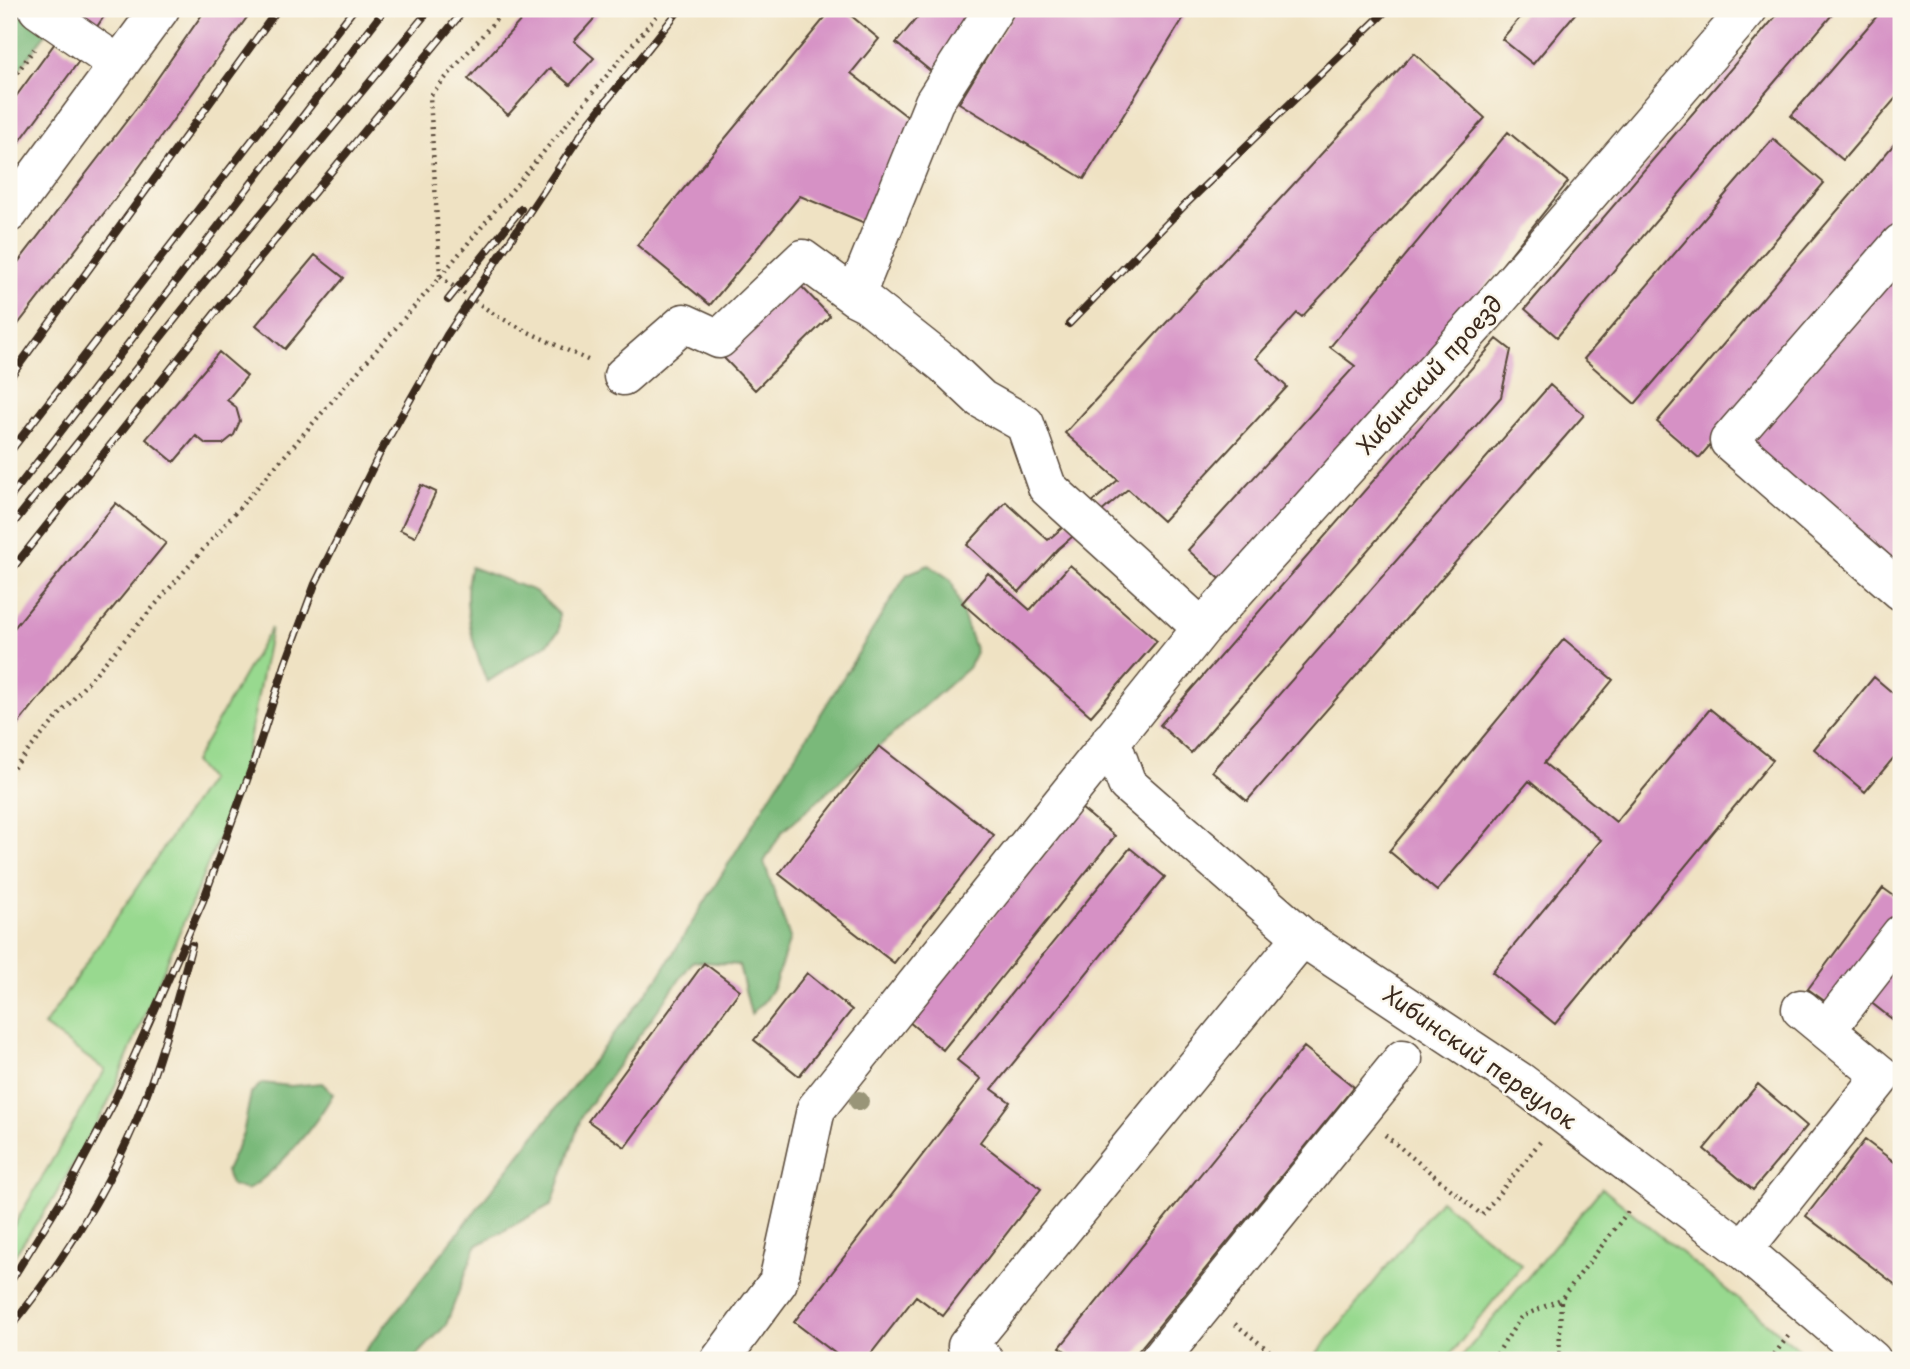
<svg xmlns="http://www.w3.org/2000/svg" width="1910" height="1369" viewBox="0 0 1910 1369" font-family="'Playpen Sans',sans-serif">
	<rect width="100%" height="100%" fill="#fbf7ec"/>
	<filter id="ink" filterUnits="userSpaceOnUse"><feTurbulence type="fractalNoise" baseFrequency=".0143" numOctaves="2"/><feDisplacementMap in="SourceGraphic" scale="14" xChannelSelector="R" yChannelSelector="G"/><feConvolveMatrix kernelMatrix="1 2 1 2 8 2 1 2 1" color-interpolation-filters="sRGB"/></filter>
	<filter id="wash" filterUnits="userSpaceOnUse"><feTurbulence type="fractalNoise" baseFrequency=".00686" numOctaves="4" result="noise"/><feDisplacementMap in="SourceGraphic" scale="28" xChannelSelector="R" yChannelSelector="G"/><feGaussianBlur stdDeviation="1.57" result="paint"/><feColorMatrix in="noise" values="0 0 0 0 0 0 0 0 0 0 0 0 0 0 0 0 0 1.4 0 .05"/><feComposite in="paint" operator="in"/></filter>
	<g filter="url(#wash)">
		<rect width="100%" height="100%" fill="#efe2c3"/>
		<!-- green -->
		<path fill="#98d98f" stroke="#6a8256" stroke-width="2" d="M271,628l-31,159 -132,316 -54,95 -45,65v-29l96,-164 -61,-44 165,-246 -15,-18z
			M1602,1188l210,172h-353z
			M1440,1200l82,65 -76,95h-134z"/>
		<!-- forest -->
		<path fill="#7ab97a" stroke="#5a724c" stroke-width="2" d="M9,9h4l33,24 -37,51z
			M929,565l22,15 25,72 -8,16 -186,164 -18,30 26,76 -16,48 -10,15 -13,13 -12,-49 -46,-4 -111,154 -30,89 -76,42 -30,79 -33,35h-55l300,-382 249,-404z
			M471,567l64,24 24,23v17l-12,13 -60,38c-13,-32 -27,-81 -16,-115z
			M262,1083l29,3 31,-3 11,11c-18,32 -55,77 -86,96l-16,-5 -5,-14 17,-37 8,-41z"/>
		<g id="blocks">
			<!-- building -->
			<path fill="#d691c5" d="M71,9h38l-13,19z
				M206,9h47l-118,164 -126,163v-62l129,-168z
				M531,9h72l-29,32 20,17 -24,27 -20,-17 -42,47 -40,-36z
				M832,9h11l36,30 -28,34 67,52 -39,104 -79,-33 -90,109 -73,-60z
				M924,9h61l-52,64 -37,-30z
				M1016,9h173l-105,170 -125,-76z
				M1527,9h52l-46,55 -31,-25z
				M1782,9h55l-280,328 -32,-28z
				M1883,9h18v83l-58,68 -52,-44z
				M55,43l24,18 -70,95v-50z
				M1414,53l71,65 -183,199 -5,-4 -41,45 31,29 -124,134 -35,-32 -70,60 -39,43 -52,-47 39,-43 42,38 70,-60 -53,-47z
				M1508,132l60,50 -174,219 -167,184 -39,-35 167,-184 -25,-19z
				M1901,136v85l-202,237 -42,-36z
				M1773,139l51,44 -189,221 -51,-45z
				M315,255l29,23 -59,71 -29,-24z
				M1901,265v308l-152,-128z
				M797,282l33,34 -75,74 -33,-34z
				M1497,339l14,11 -10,47 -310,356 -31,-28z
				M219,352l28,24 -20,24 9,7 4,14 -6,14 -11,9h-17l-10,-8 -22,26 -28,-23z
				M1550,385l34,30 -337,386 -35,-30z
				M421,485l15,7 -21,45 -15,-7z
				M116,503l50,40 -157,192v-101z
				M1070,565l87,76 -66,75 -129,-113 26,-30 42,37z
				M1564,639l49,41 -69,83 72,59 94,-113 63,51 -218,264 -63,-52 109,-132 -72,-59 -92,110 -48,-40z
				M1874,677l27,23v49l-36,43 -51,-43z
				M879,746l115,89 -100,128 -115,-89z
				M1081,808l34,28 -172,214 -35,-29z
				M1130,848l35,29 -173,212 18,13 -30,40 61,47 -98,127 -27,-20 -50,64h-22l-50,-38 187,-243 -24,-19z
				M1883,888l18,13v8l-71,96 -22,-16z
				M1901,958v68l-32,-25z
				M704,963l36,27 -115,157 -37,-26z
				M807,973l45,37 -53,66 -45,-36z
				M1304,1047l50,40 -223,273h-54l-17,-13z
				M1758,1084l49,42 -54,64 -49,-41z
				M1865,1140l36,27v122l-95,-73z"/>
		</g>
	</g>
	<g filter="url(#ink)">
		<use href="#blocks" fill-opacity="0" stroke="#564637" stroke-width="2"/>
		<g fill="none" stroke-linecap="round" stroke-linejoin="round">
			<defs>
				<path id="minor" d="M38,9l81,56
					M9,213l151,-204
					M1901,243l-172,198 172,150
					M855,297l79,-195 60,-93
					M623,376l61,-53 35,16 84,-80 52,38 12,6 77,61 37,35 44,25 22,63 155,141
					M1111,740l16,44 175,153 217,144 224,169 129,110
					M1827,1029l74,-95
					M1743,1250l139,-174 -81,-67
					M720,1360l58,-78 38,-173 386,-481 293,-325 253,-294
					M984,1360l-17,-14 335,-409
					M1159,1360l244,-301"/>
			</defs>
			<!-- minor casing -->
			<use href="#minor" stroke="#564637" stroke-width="41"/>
			<!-- path -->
			<path stroke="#564637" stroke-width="4.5" stroke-dasharray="2 5" stroke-linecap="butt" d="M9,84l25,-35
				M440,276l-10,-180 75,-87
				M440,277l54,37 28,15 70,33
				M9,773l431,-496 222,-268
				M1385,1135l97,80 58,-73
				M1235,1324l46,36
				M1493,1360l28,-43 40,-18 69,-90
				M1559,1360l2,-61
				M1770,1360l19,-25"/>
			<!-- minor -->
			<use href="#minor" stroke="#fff" stroke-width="38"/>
			<defs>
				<path id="rail" d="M584,129l96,-120
					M448,300l73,-91
					M1069,324l118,-121 201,-194
					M9,379l269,-370
					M9,453l345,-444
					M9,499l376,-490
					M9,529l194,-245 227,-275
					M9,573l206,-260 250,-304
					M9,1284l56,-90 47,-88 91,-205 51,-140 31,-96 30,-81 65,-131 67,-118 141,-211
					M9,1329c51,-63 96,-135 128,-210 23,-56 39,-116 55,-174"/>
			</defs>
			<!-- rail casing -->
			<use href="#rail" stroke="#3b2a1e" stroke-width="8"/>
			<!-- rail -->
			<use href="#rail" stroke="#fbf7ec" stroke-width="5" stroke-dasharray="16" stroke-linecap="butt"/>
		</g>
		<!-- trees -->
		<circle fill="#999578" cx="859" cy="1101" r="10"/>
	</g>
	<g text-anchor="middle" stroke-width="5" stroke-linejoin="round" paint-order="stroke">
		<!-- street labels -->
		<g font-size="23" fill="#3b2a1e" stroke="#fbf7ec">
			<text transform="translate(1430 375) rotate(-48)" y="8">Хибинский проезд</text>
			<text transform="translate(1480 1058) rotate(35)" y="8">Хибинский переулок</text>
		</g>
	</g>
	<!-- margin -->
	<rect width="1910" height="1369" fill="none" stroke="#fbf7ec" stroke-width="35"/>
</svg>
